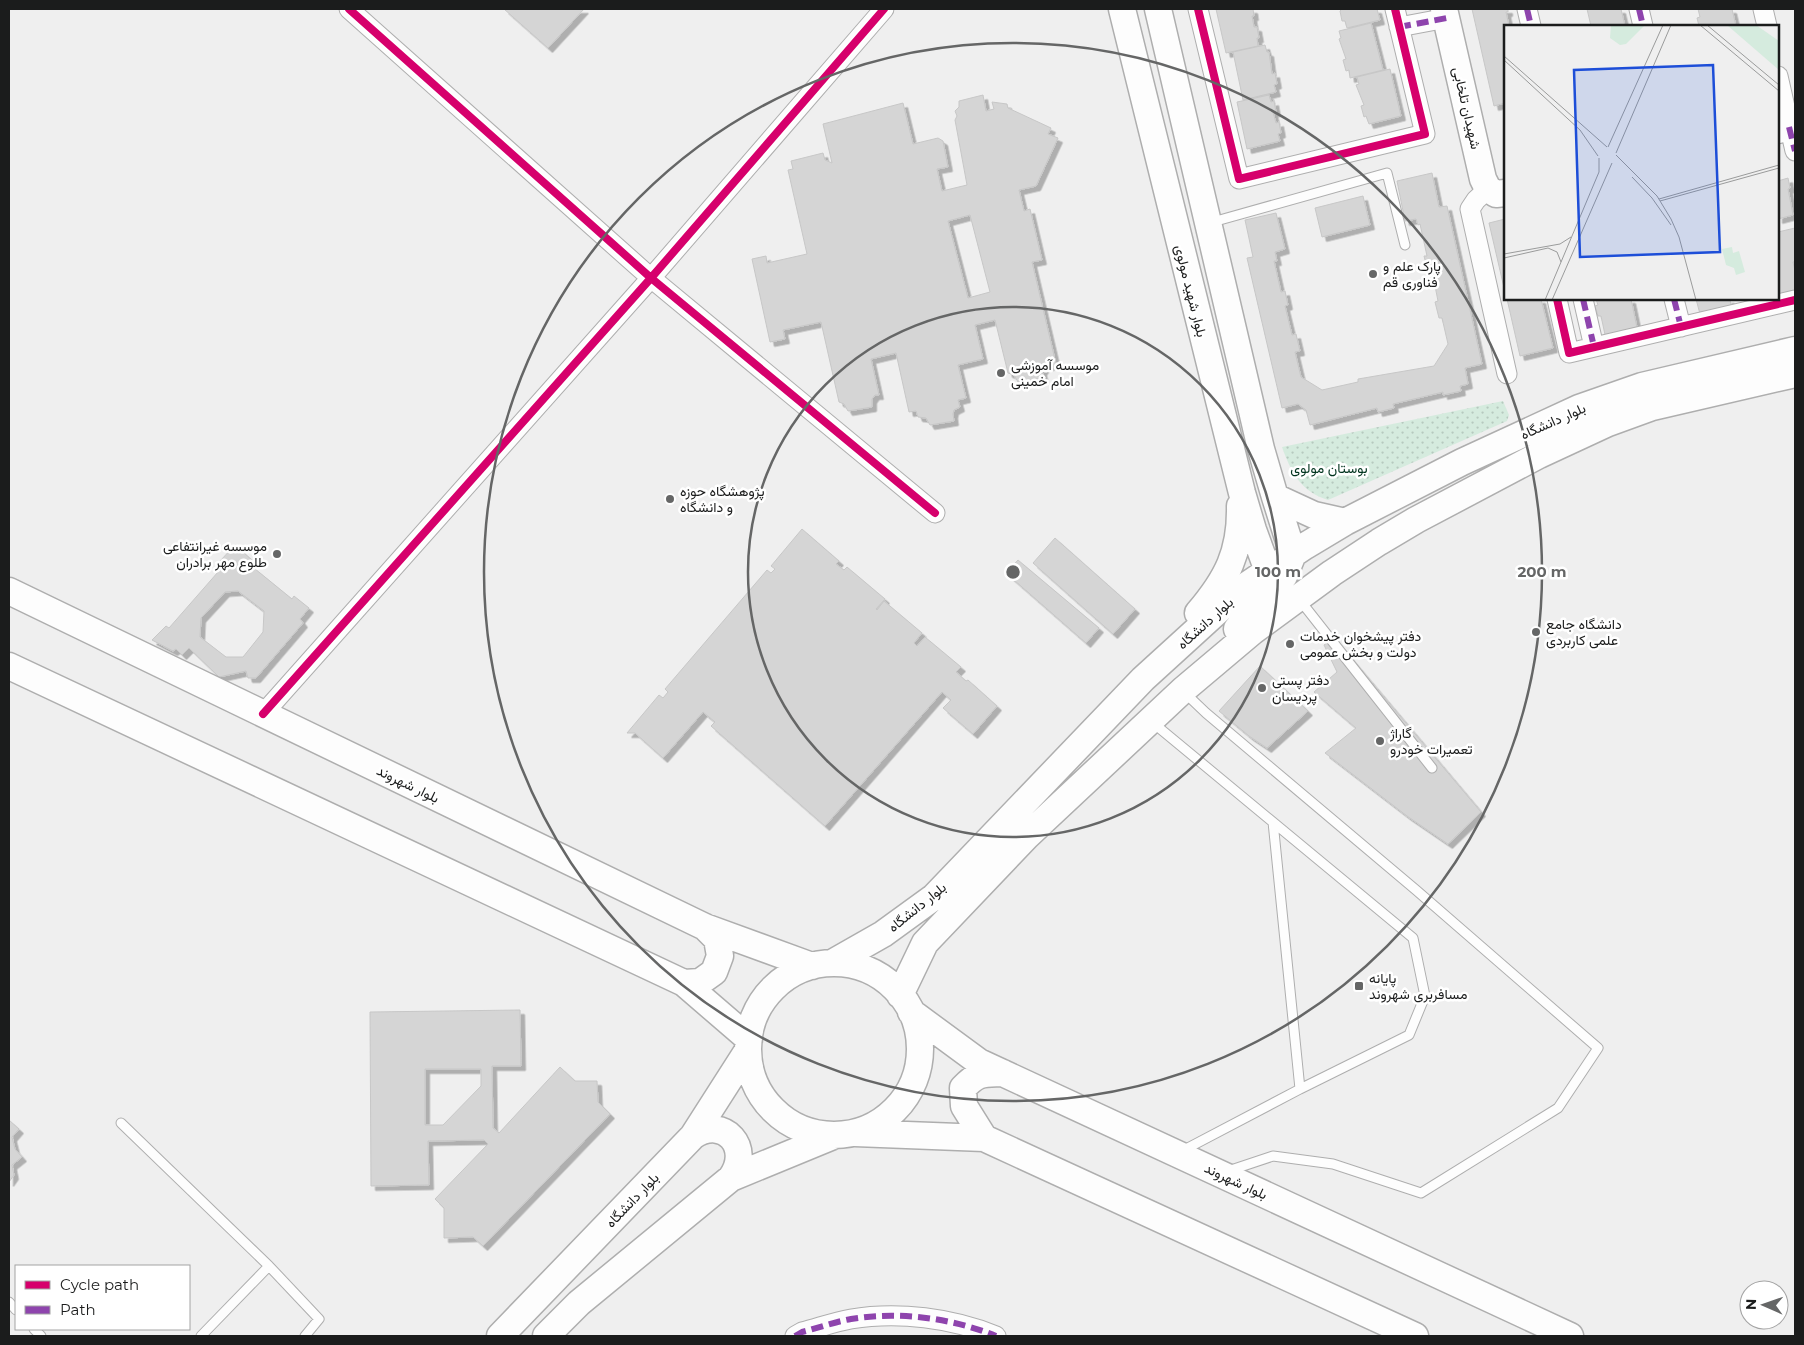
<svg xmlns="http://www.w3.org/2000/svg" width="1804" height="1345" viewBox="0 0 1804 1345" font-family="Montserrat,Vazirmatn,sans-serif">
	<defs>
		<pattern id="grass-dots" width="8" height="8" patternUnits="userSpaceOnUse" patternTransform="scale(1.25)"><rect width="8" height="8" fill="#d5ebde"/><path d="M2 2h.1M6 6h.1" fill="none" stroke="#b6c9be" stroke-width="1.8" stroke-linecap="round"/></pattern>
		<filter id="shadow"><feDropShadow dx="4.5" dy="4.5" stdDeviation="0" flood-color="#0004"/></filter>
	</defs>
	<rect width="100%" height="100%" fill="#efefef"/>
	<!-- grass -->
	<path fill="url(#grass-dots)" d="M1503,401l6,14 -2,6 -179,79c-27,-8 -37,-28 -46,-53z"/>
	<!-- building -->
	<path fill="#d5d5d5" stroke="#c7c7c7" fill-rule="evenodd" filter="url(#shadow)" d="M504,9h80l-36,39z
		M1216,9h37l1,7h-2l2,11h3l2,11h-2l1,8 -32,7z
		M1342,9h35l3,11 -33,8 -2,-7h-3l-2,-10z
		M1472,9h36v3h-2l3,14h-4v77l-11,3z
		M1587,9h34l4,17h-34z
		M1698,9h34l4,17h-37l-2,-8 3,-1z
		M1371,23l12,47 -33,8 -1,-8 -3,1 -3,-11 3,-1 -7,-20 2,-1 -2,-7z
		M1265,45l2,7h2l3,22 3,-1 2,11 -3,1 2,7 -33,8 -10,-48z
		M1390,69l11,47 -32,8 -3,-8 -2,1 -3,-11 3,-1 -8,-20 3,-1 -2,-7z
		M983,95l3,16 8,-2 -2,-7 15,2 1,4 43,20 -3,6 10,4 -22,48 -17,4 5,21 6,-2 12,51 -10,2 24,102 -11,3 -3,4 2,7 -26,4 -4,-7 -6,-2 -13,-53 -20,5 8,34 -25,6 8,33 -8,2 2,7 -6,3 -1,4 1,7 -24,4 -4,-7 -8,-1 -2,-6 -7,1 -13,-59 -25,6 8,36h-4l-3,4v8l-24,4 -4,-7 -5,-2 -18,-80 -38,8 2,9 -15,3 -18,-83 14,-3 1,7 40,-9 -19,-84 5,-1 -2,-8 32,-8 2,7 7,3 -9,-39 80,-21 10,41 25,-6 5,3 5,26 -11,2 5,22 25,-6 -12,-65 2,-4 -2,-5 4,-4v-6zM970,215l20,77 -22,6 -20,-77z
		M1269,95l2,7 3,-1 2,11h-3l3,11 3,-1 2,11 -3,1 2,7 -33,8 -10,-47z
		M1432,173l7,34 8,-1 35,158 -17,4 3,16 -8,2 1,5 -18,4v-3l-50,12 1,4 -16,4 -1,-4 -67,17 -4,-15 -8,-6 -16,4 -35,-150 6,-1 -8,-37 31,-7 9,36 -10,3 2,9h-3l7,31 4,-1 3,14 -3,1 7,29 4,-1 4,17 -5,1 6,25 21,13 36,-8v-3l76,-13 14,-22 -6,-26h-3l-4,-16 3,-1 -6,-30 -4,1 -4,-16h3l-7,-32 -2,1 -2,-6 -11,2 -8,-40z
		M1788,178l2,10 -2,1 5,26 -15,4v-38z
		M1363,196l7,29 -48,12 -7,-29z
		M1505,219v73l-16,-69z
		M1795,228v33l-2,1 2,9v21l-17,4v-64z
		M1507,299h34l12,49 -33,8z
		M1596,299h35l8,38 -32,7 -6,-28h-3l-3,-10 3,-1z
		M1696,299h34l1,8 -31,7z
		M802,529l37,32 -3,3 8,6 3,-3 38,32 -9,10 1,1 7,-9 38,32 -8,10 3,3 8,-9 36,30 -5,5 10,9 2,-1 29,26 -24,28 -30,-26 8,-8 -9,-8 -117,134 -114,-100 4,-4 -12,-10 -40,46 -28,-25h-8l32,-38 4,3 5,-6 -3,-3 102,-119 4,3 4,-4 -4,-3z
		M1055,538l80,71 -22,25 -80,-71z
		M235,545l17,15 -3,4 43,35 2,-3 15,12 -9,11 3,4 -47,55h-8l-2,-7 -27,6 -30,-29 -7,7 -6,-6 -3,2 -21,-11 14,-14 3,2 56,-64 -5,-3zM238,591l26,20 -1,21 -20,25h-17l-26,-20 1,-19 24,-26z
		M1018,560l81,68 -13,15 -80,-70z
		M1334,638l147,174 -33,32 -41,-28 -82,-63 31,-25 -42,-36 23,-20 -13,-27z
		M1260,666l48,45 -41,37 -18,-12 -30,-25z
		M520,1010l1,56h-29l1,62 6,5 61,-66 15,14h22l1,21 12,12 -127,132 -10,-9 -29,1v-30l-9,-9 53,-55 -4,-4 -56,1 1,44 -58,1 -1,-174zM425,1069h56v17l-38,39h-18z
		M9,1120l10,9 -7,8 3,12 7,8 -10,8 2,10 -5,7z"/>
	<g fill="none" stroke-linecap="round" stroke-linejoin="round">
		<defs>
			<path id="lane" d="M1209,223l178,-50 18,72
				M1299,599l133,169
				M1184,692l22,21 210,177 182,158 -40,60 -137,85 -88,-29 -60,-8 -45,15
				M1152,722l261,216 12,58 -16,39 -109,54 -118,62
				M1273,822l27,267
				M121,1123l148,143 50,53 -14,17
				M9,1302l7,8
				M34,1329l7,7
				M201,1336l68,-70"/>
			<path id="street" d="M349,9l302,269 284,235
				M1198,9l41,170 186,-45 -30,-125
				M1527,9l4,17
				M1639,9l4,17
				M1763,9l4,17
				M1399,27l48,-9
				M1778,76l17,75
				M1488,189l-12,11 -6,9 37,165
				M1557,299l12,54 226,-53
				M1583,299l11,48
				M1674,299l7,28
				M263,714l388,-436 233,-269
				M795,1336l7,-4c16,-4 32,-10 49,-13 47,-8 101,-1 145,17"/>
			<path id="secondary" d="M1122,9l120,484 11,37 15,41
				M1158,9l103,440 14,48 18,57 -9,22 -47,53
				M1444,9l39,170 5,10 8,5 9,-1
				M1778,130l17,-4
				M1275,497l39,18 31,7
				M9,591l696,336 107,39
				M1198,613c29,-34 43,-61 42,-107
				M9,666l675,317 65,56
				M832,963l51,-29 51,-37 209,-218 101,-92 61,-41 40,-24 117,-60 117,-54 63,-22 153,-36
				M748 1049a86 86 0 1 1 172 0a86 86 0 1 1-172 0Z
				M684,983l16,-1 14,-10 6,-16 -3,-17 -12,-12
				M900,995l25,-52 101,-106 157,-147 70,-59 79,-58 47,-31 37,-22 123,-65 69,-32 44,-16 143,-33
				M911,1012l68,50 591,274
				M855,1133l129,5 431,198
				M693,1136c31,-21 60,12 38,42
				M984,1138l-20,-32 -1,-18c15,-16 19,-14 40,-15
				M500,1336l193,-200 55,-86
				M546,1336l33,-33 152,-125 102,-42"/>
		</defs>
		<!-- lane casing -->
		<use href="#lane" stroke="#aeaeae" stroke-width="11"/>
		<!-- street casing -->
		<use href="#street" stroke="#aeaeae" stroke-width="21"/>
		<!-- secondary casing -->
		<use href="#secondary" stroke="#aeaeae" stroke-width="29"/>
		<!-- lane -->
		<use href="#lane" stroke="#fdfdfd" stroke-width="9"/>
		<!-- street -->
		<use href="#street" stroke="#fdfdfd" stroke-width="19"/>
		<!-- secondary -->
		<use href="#secondary" stroke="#fdfdfd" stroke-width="26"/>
		<!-- quiet -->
		<path stroke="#8e44ad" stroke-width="6" stroke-dasharray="12 6" stroke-linecap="butt" d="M1527,9l4,17
			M1639,9l4,17
			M1399,27l48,-9
			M1789,127l6,24
			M1583,299l11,48
			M1674,299l7,28
			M795,1336l7,-4c16,-4 32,-10 49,-13 47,-8 101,-1 145,17"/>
		<defs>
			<path id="cycleway" d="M349,9l302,269 284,235
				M1198,9l41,170 186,-45 -30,-125
				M1557,299l12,54 226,-53
				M263,714l388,-436 233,-269"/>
		</defs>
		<!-- cycleway casing -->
		<use href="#cycleway" stroke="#fff" stroke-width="11"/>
		<!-- cycleway -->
		<use href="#cycleway" stroke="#d6006c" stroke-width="8"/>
	</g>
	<!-- distance rings -->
	<g fill="none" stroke="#656666" stroke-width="2.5">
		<circle cx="1013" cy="572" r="265"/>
		<circle cx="1013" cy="572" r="529"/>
	</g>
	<!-- markers -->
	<g fill="#656666" stroke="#fff" stroke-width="2">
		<circle cx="1373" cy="274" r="5"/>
		<circle cx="1001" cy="373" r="5"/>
		<circle cx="670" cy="499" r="5"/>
		<circle cx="277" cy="554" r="5"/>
		<circle cx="1536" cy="632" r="5"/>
		<circle cx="1290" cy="644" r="5"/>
		<circle cx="1262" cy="688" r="5"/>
		<circle cx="1380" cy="741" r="5"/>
		<rect x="1354" y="981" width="10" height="10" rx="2.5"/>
	</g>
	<g text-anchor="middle" stroke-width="5" stroke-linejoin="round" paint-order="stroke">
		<!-- street labels -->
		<g font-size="14" fill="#1b1c1c" stroke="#fff">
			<text transform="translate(1467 108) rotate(77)" y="5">شهیدان تلخابی</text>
			<text transform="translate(1191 291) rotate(76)" y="5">بلوار شهید مولوی</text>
			<text transform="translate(1553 421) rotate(-24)" y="5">بلوار دانشگاه</text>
			<text transform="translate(1205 623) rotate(-42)" y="5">بلوار دانشگاه</text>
			<text transform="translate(408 784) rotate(26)" y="5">بلوار شهروند</text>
			<text transform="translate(917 907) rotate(-39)" y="5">بلوار دانشگاه</text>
			<text transform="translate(1236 1181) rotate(25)" y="5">بلوار شهروند</text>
			<text transform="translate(632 1200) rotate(-46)" y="5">بلوار دانشگاه</text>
		</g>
		<!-- poi labels -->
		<g font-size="14" fill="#1b1c1c" stroke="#fff" text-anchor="start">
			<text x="1383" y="271">پارک علم و<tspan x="1383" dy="16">فناوری قم</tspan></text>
			<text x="1011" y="370">موسسه آموزشی<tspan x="1011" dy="16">امام خمینی</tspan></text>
			<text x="680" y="496">پژوهشگاه حوزه<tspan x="680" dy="16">و دانشگاه</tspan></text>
			<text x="267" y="551" text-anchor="end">موسسه غیرانتفاعی<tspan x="267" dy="16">طلوع مهر برادران</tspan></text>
			<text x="1546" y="629">دانشگاه جامع<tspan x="1546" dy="16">علمی کاربردی</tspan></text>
			<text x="1300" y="641">دفتر پیشخوان خدمات<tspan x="1300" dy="16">دولت و بخش عمومی</tspan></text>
			<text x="1272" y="685">دفتر پستی<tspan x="1272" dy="16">پردیسان</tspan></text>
			<text x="1390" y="738">گاراژ<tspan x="1390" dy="16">تعمیرات خودرو</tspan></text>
			<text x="1369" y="983">پایانه<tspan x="1369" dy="16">مسافربری شهروند</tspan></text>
		</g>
		<!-- park labels -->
		<g font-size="14" fill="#00341e" stroke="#fff">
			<text x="1329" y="473">بوستان مولوی</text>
		</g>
	</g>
	<!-- overview -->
	<g transform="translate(1504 25)">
		<rect width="275" height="275" fill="#efefef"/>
		<path d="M228,222l1,6 6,-2 6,21 -9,3 -2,-7 -8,-3 -4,-16z" fill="#d5ebde"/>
		<path d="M223,0h29l23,16v29z" fill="#d5ebde"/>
		<path d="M107,0h34l-19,19 -6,1 -10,-7z" fill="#d5ebde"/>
		<path fill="none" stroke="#9a9b9b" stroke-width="1" d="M196,0l79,66M203,0l72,60M0,31l103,91M0,35l76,70 18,26M104,122l55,-122M112,128l55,-128M112,130l41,41 14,23 8,18 17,63M128,152l20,21 19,27M155,174l120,-34M156,176l119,-33M0,229l56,-10 11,-7M0,233l44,-10 9,4 4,10M41,275l54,-128v-14M48,275l60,-137"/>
		<path fill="#1d4ed8" fill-opacity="0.15" stroke="#1d4ed8" stroke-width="2.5" d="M209,40l7,187 -140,5 -6,-187z"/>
		<rect width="275" height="275" fill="none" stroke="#1b1c1c" stroke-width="2.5"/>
	</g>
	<circle cx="1013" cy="572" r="8" fill="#656666" stroke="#fff" stroke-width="2.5"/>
	<g font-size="15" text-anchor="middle" font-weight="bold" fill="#656666" stroke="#fff" stroke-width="5" stroke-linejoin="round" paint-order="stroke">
		<text x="1278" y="577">100 m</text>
		<text x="1542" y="577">200 m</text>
	</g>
	<!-- border -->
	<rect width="1804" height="1345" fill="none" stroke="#1b1c1c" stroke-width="20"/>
	<!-- legend -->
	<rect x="15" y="1265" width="175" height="65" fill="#ffffff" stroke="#a4a4a4"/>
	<rect x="25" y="1281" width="25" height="8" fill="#d6006c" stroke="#a4a4a4"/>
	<text x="60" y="1290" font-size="15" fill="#1b1c1c">Cycle path</text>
	<rect x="25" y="1306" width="25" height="8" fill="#8e44ad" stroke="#a4a4a4"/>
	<text x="60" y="1315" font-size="15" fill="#1b1c1c">Path</text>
	<!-- north arrow -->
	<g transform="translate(1764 1305) rotate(272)"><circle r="24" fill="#ffffff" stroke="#a4a4a4"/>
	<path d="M0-4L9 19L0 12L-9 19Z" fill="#656666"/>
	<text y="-8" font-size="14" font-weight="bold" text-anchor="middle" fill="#1b1c1c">N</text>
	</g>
</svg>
